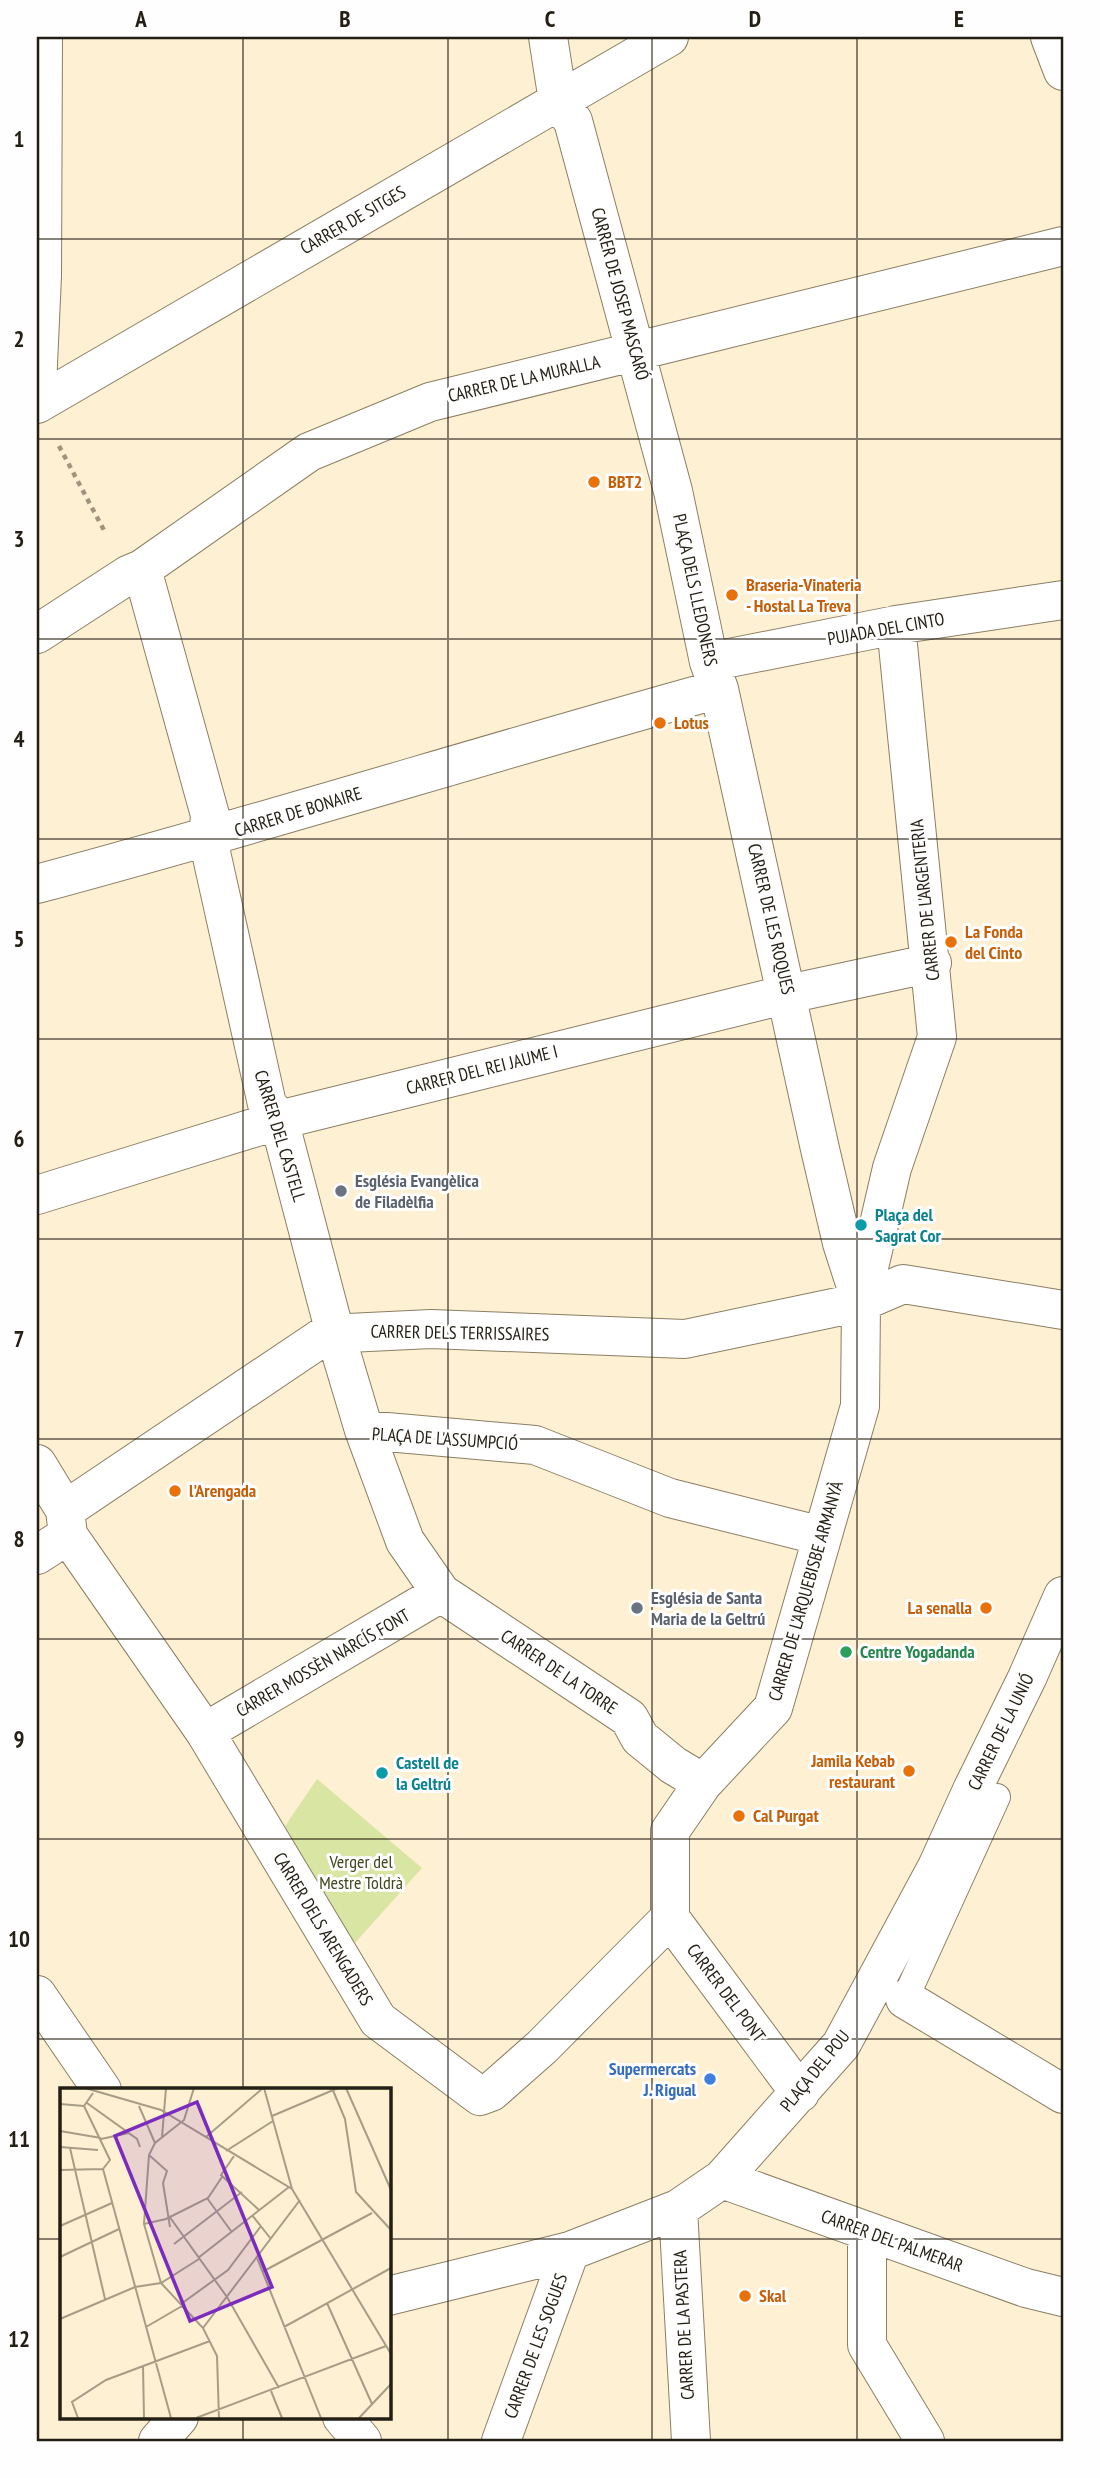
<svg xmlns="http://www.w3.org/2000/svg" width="1100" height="2478" viewBox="0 0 1100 2478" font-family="'PT Sans Narrow',sans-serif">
	<rect width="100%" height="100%" fill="#fef0d2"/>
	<!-- green -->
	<path fill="#d9e5a2" d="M317,1779l105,89 -69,77 -68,-119z"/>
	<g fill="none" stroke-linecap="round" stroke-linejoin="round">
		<defs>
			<path id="lane" d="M905,1999l92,-202"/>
			<path id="street" d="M548,37l10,64 15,20 100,370 36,171 10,27 101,460 22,94 19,59
				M1050,37l13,34
				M37,386l5,-110 1,-239
				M37,404l632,-367
				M142,569l68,246 -2,24 59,265 12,16 56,213 29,97 41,111 36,52 188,125 11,20 33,27 30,18
				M37,634l91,-59 14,-6 167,-117 121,-50 633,-156
				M709,662l187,-37 167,-25
				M37,884c228,-61 454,-132 682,-195
				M37,1195l242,-75 509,-126 144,-31
				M364,1430l171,15 135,53 152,38
				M37,1464l28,46 3,25 137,197 173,288 102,76 11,-4 51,-45 128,-129
				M65,1510l262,-176 104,-5 254,10 176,-37 42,-18 160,26
				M37,1555l31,-20
				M205,1732l236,-139
				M37,1995l65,95
				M905,1999l158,95
				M800,2093l-130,-175v-87l33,-48 70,-75 87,-302 1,-104 31,-134 45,-131 -41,-412
				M722,2179l304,109 37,9
				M678,2209l13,232
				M867,2232v113l58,96
				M388,2296l182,-45 108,-42 44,-30 119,-134 96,-178 36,-79 54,-110 36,-82
				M342,2417l20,24
				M158,2441l21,-24
				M501,2441l69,-190"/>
		</defs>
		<!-- lane casing -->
		<use href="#lane" stroke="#8b7e63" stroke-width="28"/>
		<!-- street casing -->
		<use href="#street" stroke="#8b7e63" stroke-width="40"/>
		<!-- path -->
		<path stroke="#9f957f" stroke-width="4.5" stroke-dasharray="5 5" stroke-linecap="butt" d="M59,446l47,88"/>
		<!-- lane -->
		<use href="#lane" stroke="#fff" stroke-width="26"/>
		<!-- street -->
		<use href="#street" stroke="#fff" stroke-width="38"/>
	</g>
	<!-- grid -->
	<path fill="none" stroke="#241f14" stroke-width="2" stroke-opacity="0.55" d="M243,37v2053M448,37v2404M652,37v2404M857,37v2404M37,239h1026M37,439h1026M37,639h1026M37,839h1026M37,1039h1026M37,1239h1026M37,1439h1026M37,1639h1026M37,1839h1026M37,2039h1026M37,2239h24M388,2239h675M243,2417v24"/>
	<!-- markers -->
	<g fill="#e8710a" stroke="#fefefe" stroke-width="2.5">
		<circle cx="594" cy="482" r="7"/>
		<circle cx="732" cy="595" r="7"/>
		<circle cx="660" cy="723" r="7"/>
		<circle cx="951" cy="942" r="7"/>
		<circle cx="175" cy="1491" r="7"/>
		<circle cx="986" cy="1608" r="7"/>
		<circle cx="909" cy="1771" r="7"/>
		<circle cx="739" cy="1816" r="7"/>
		<circle cx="745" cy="2296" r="7"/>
	</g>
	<g fill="#6b7280" stroke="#fefefe" stroke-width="2.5">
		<circle cx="341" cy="1191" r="7"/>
		<circle cx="637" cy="1608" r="7"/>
	</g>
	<g fill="#0f9aa8" stroke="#fefefe" stroke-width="2.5">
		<circle cx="861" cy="1225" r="7"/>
		<circle cx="382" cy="1773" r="7"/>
	</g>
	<circle fill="#2e9e5b" stroke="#fefefe" stroke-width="2.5" cx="846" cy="1652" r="7"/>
	<circle fill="#3f7fe0" stroke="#fefefe" stroke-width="2.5" cx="710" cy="2079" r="7"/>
	<g text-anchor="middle" stroke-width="6" stroke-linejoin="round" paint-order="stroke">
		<!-- street labels -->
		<g font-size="18" fill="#241f14" stroke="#fefefe">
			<text transform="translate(353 220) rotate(-30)" y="6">CARRER DE SITGES</text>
			<text transform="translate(620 294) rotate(75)" y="6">CARRER DE JOSEP MASCARÓ</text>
			<text transform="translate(524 379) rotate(-13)" y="6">CARRER DE LA MURALLA</text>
			<text transform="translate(695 590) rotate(78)" y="6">PLAÇA DELS LLEDONERS</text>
			<text transform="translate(886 629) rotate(-10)" y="6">PUJADA DEL CINTO</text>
			<text transform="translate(298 812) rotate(-17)" y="6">CARRER DE BONAIRE</text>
			<text transform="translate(925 900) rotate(-96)" y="6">CARRER DE L'ARGENTERIA</text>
			<text transform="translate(771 919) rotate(77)" y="6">CARRER DE LES ROQUES</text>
			<text transform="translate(482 1070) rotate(-14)" y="6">CARRER DEL REI JAUME I</text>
			<text transform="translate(280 1136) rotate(73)" y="6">CARRER DEL CASTELL</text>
			<text transform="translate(460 1333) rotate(1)" y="6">CARRER DELS TERRISSAIRES</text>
			<text transform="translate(445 1439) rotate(4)" y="6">PLAÇA DE L'ASSUMPCIÓ</text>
			<text transform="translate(806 1591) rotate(-74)" y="6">CARRER DE L'ARQUEBISBE ARMANYÀ</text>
			<text transform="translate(323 1663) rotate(-30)" y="6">CARRER MOSSÈN NARCÍS FONT</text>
			<text transform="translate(559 1672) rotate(34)" y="6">CARRER DE LA TORRE</text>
			<text transform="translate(1001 1732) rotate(-64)" y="6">CARRER DE LA UNIÓ</text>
			<text transform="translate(323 1929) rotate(59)" y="6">CARRER DELS ARENGADERS</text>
			<text transform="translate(726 1993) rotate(53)" y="6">CARRER DEL PONT</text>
			<text transform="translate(815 2071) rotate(-51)" y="6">PLAÇA DEL POU</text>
			<text transform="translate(892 2241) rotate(20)" y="6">CARRER DEL PALMERAR</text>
			<text transform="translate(684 2325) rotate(-93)" y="6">CARRER DE LA PASTERA</text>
			<text transform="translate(536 2346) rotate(-70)" y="6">CARRER DE LES SOGUES</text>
		</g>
		<!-- food labels -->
		<g font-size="18" font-weight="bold" fill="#c56008" stroke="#fefefe" text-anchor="start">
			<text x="608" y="488">BBT2</text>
			<text x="746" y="591">Braseria-Vinateria<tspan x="746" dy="21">- Hostal La Treva</tspan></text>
			<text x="674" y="729">Lotus</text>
			<text x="965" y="938">La Fonda<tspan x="965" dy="21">del Cinto</tspan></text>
			<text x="189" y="1497">l'Arengada</text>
			<text x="972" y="1614" text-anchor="end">La senalla</text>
			<text x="895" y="1767" text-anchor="end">Jamila Kebab<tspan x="895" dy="21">restaurant</tspan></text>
			<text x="753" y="1822">Cal Purgat</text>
			<text x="759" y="2302">Skal</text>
		</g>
		<!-- worship labels -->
		<g font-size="18" font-weight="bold" fill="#5b616d" stroke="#fefefe" text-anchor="start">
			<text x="355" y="1187">Església Evangèlica<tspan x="355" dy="21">de Filadèlfia</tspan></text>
			<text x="651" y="1604">Església de Santa<tspan x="651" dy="21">Maria de la Geltrú</tspan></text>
		</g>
		<!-- culture labels -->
		<g font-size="18" font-weight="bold" fill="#0d838f" stroke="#fefefe" text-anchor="start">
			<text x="875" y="1221">Plaça del<tspan x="875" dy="21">Sagrat Cor</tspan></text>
			<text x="396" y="1769">Castell de<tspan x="396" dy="21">la Geltrú</tspan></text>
		</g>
		<!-- leisure labels -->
		<g font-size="18" font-weight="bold" fill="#27864d" stroke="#fefefe" text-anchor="start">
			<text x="860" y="1658">Centre Yogadanda</text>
		</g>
		<!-- park labels -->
		<g font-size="18" fill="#41471d" stroke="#fefefe">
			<text x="361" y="1868">Verger del<tspan x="361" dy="21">Mestre Toldrà</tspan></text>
		</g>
		<!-- shop labels -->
		<g font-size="18" font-weight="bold" fill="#366cbe" stroke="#fefefe" text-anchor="end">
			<text x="696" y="2075">Supermercats<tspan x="696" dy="21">J. Rigual</tspan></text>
		</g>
	</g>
	<!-- overview -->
	<g transform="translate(60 2088)">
		<rect width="331" height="331" fill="#fef0d2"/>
		<path fill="none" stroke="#a79c86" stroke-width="2" d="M25,0l76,22 131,79 99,165M134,0l-10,32 -29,23 -6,12 -5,69 17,59 42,45 14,28 2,62M204,0l28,101M272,0l13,31 11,73 35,38M286,0l45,102M33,5l-9,13 26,54 -7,9M27,15l50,36 3,8M0,16l24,2M79,18l16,37M212,28l66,-28M0,43l41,7M102,49l4,-49M146,49l57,-49M41,51l28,-6M0,59l38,3M10,60l35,151M166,63l47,-30M89,67l18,16 -4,12 7,44M174,68l-13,19 38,35M43,81l68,249M0,82l43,-1M147,110l24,33M192,127l19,24M109,128l58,81 52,91M84,136l22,-5 42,-21 14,-21M0,138l52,-23M114,156l68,-52M0,169l59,-28M138,170l91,-71M197,170l64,160M202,184l110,-59M267,215l45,101M121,216l47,-34 33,-44M0,231l75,-32 26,-4 38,-24M86,239l36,-21M224,239l107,-59M143,240l97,-128M83,278l1,52M211,303l11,27M18,330l-6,-16 34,-22 104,-39M136,330l190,-72M299,330l32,-34"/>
		<path fill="#7b2cbf" fill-opacity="0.15" stroke="#7b2cbf" stroke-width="3.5" d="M137,14l75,185 -82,34 -75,-185z"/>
		<rect width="331" height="331" fill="none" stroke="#241f14" stroke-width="3.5"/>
	</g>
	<!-- border -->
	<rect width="1100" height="2478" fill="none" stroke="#fefefe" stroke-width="77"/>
	<rect x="38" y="38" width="1024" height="2402" fill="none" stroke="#241f14" stroke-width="2.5"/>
	<g font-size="23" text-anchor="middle" font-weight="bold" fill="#241f14">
		<text x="141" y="27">A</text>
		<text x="345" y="27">B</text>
		<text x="550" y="27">C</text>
		<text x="755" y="27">D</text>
		<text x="959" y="27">E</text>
		<text x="19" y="147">1</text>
		<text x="19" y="347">2</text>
		<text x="19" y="547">3</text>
		<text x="19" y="747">4</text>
		<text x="19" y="947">5</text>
		<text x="19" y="1147">6</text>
		<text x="19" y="1347">7</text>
		<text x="19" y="1547">8</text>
		<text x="19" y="1747">9</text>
		<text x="19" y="1947">10</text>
		<text x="19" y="2147">11</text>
		<text x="19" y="2347">12</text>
	</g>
</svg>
